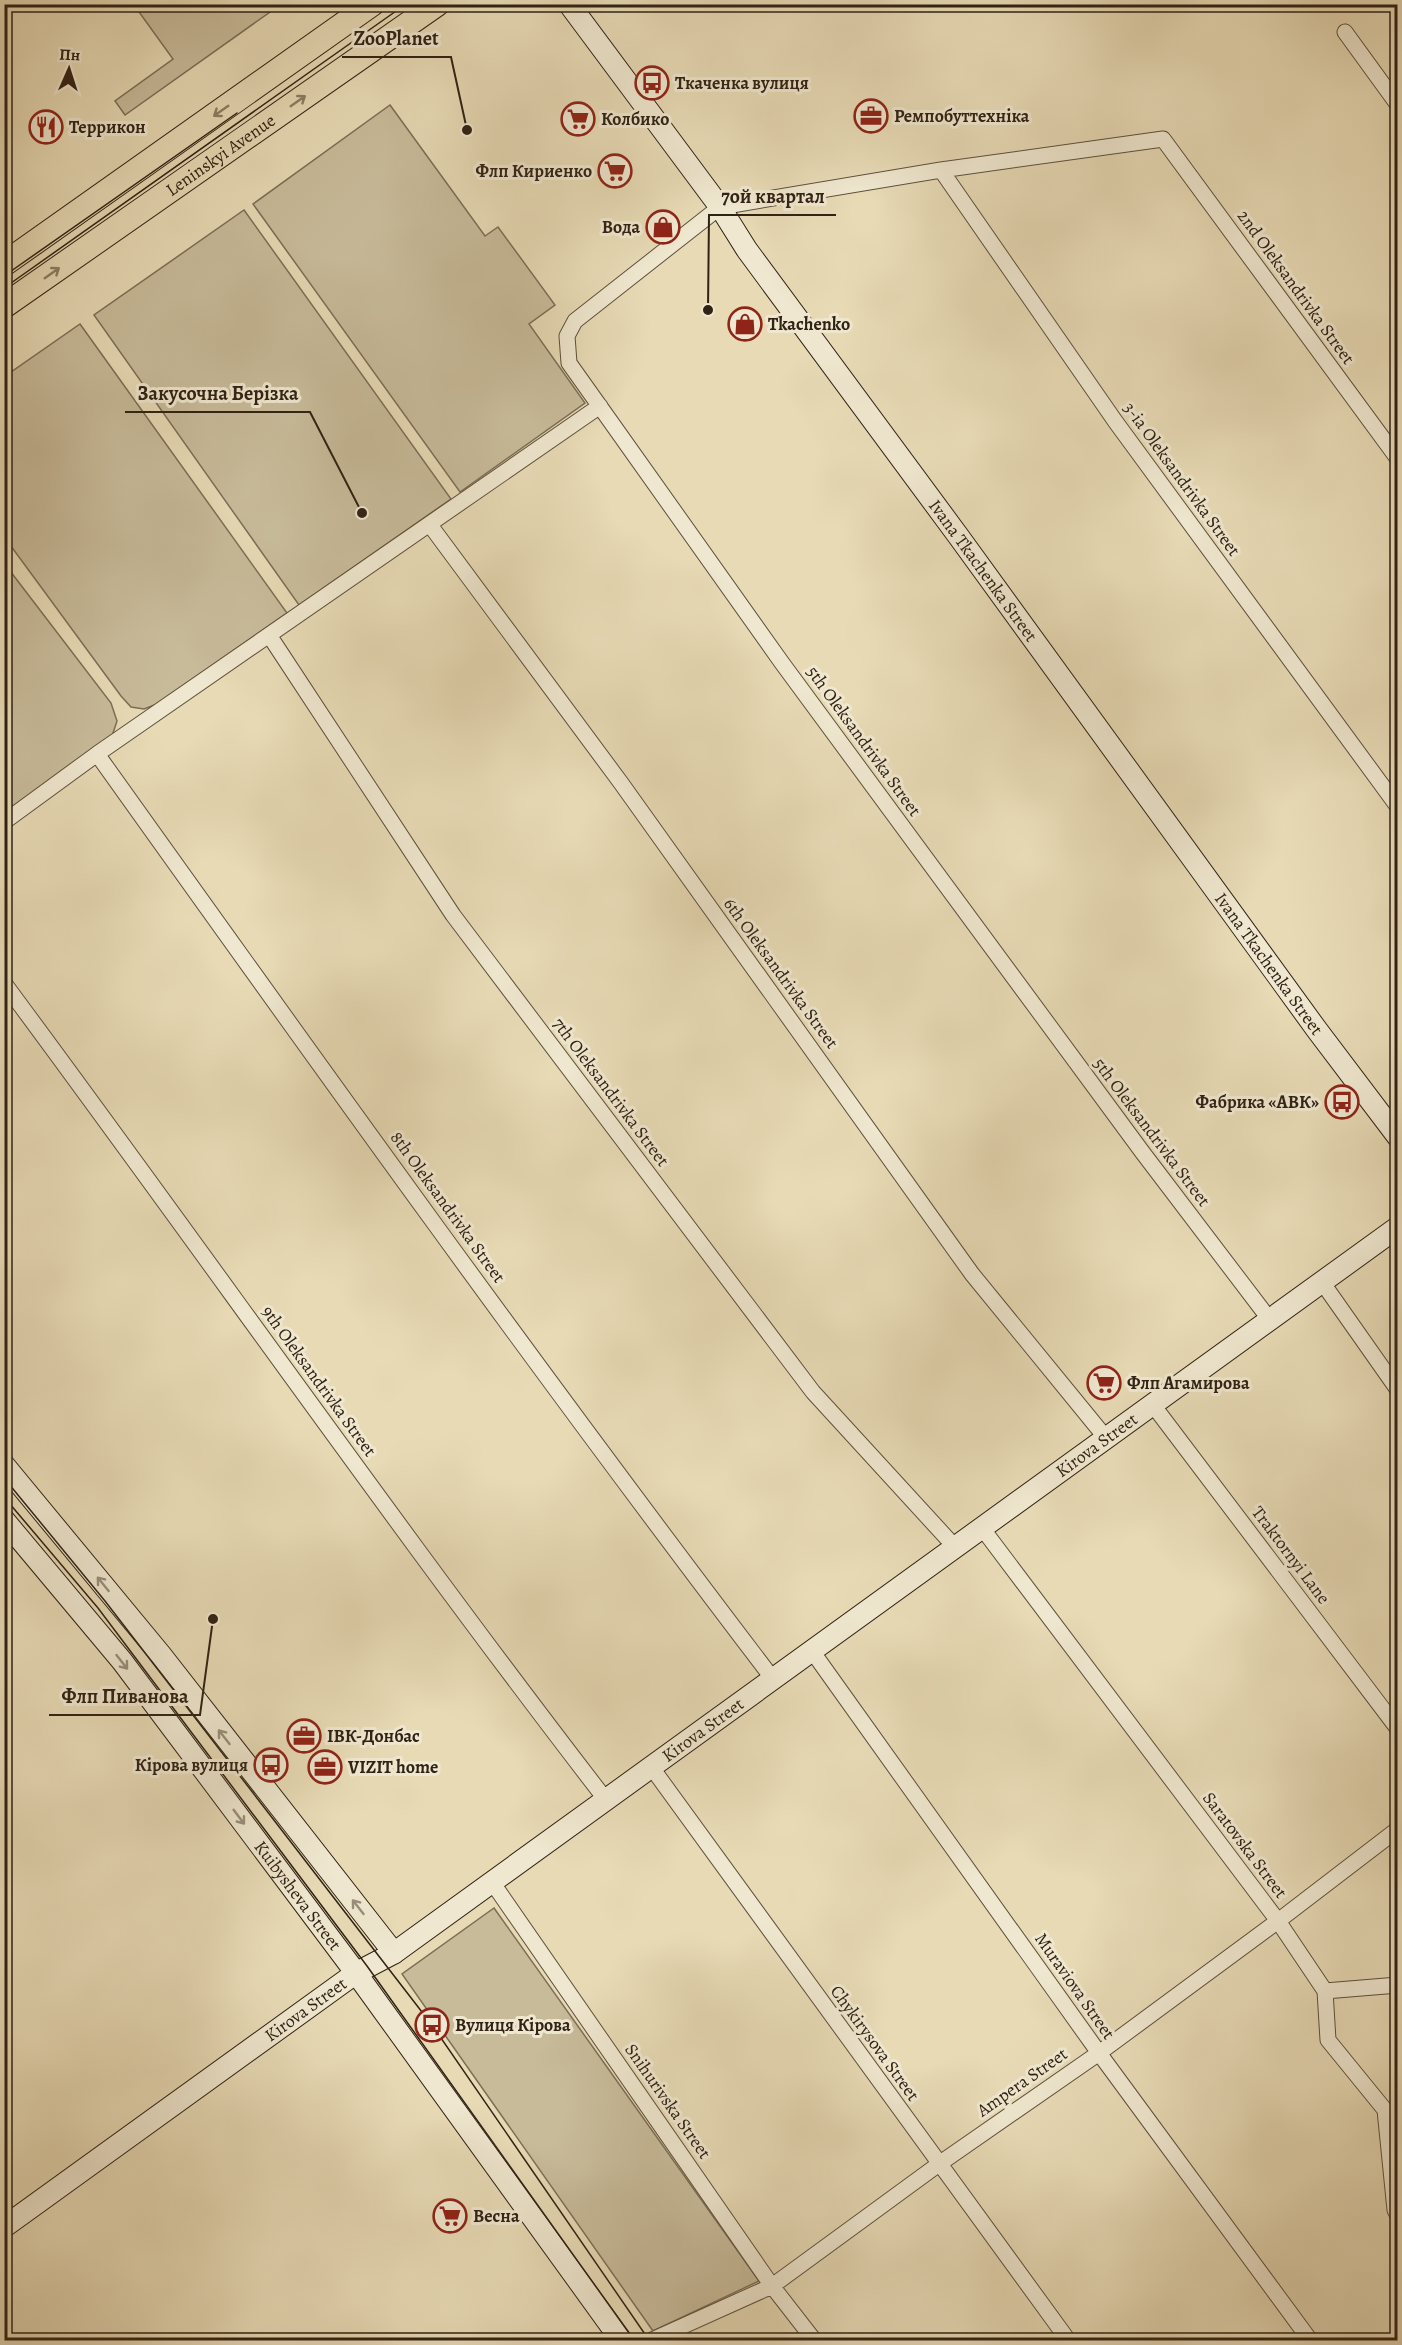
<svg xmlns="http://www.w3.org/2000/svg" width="1402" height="2345" viewBox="0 0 1402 2345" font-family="Alegreya,serif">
	<rect width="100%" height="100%" fill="#e7dab5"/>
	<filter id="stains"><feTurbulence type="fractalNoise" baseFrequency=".00333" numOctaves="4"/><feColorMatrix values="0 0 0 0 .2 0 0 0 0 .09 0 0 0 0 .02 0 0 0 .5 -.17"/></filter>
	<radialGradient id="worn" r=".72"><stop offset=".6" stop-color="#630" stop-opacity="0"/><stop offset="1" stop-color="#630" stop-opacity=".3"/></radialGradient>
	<!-- green -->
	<path fill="#c8bb9a" stroke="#7c6e57" stroke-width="1.5" d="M134,5h146l-155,110 -10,-14 58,-42z
		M390,105l95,131 13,-9 57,78 -26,19 56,79 -125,89 -207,-288z
		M244,210l207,289 -152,106 -205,-290z
		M80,324l207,289 -130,91 -13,5 -13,-2 -10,-11 -116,-158 -1,-161z
		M4,563l107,140 6,18 -5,15 -107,76z
		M494,1908l265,373 -106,50 -251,-357z"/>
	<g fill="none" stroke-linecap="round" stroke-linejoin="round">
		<defs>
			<path id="street" d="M1345,32l53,73
				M941,170l174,251 283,386
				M430,525l191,258 351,491 134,164
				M269,635l184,280 360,477 142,155
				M97,754c222,311 444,621 676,925
				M4,822l93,-68 503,-348
				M4,983c202,272 395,549 602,817
				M1322,1282l76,108
				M1270,1320l-127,-167 -361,-490 -213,-300 -2,-27 8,-15 145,-114 221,-37 222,-31 235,320
				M1153,1405l245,324
				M982,1528l296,393 47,70 3,49 57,70 10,100 3,6
				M812,1651l287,402 211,287
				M652,1768l416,572
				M492,1882l280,404 42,54
				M1325,1991l73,-6
				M652,2340l120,-54 167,-122 160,-111 179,-132 120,-92"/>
			<g id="secondary">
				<path id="s1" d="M569,4l151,203 27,43 212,287 358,493 81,107"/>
				<path d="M4,1465l157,190 233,298"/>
				<path id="s2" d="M4,1520l118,141 234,312 265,367"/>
				<path id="s3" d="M4,2227l352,-254 38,-20 1004,-726"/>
			</g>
			<g id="primary">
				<path d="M4,264l368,-260"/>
				<path id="s4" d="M4,306l433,-302"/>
			</g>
		</defs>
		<!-- street casing -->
		<use href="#street" stroke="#5e503c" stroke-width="17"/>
		<!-- secondary casing -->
		<use href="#secondary" stroke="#302214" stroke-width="23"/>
		<!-- primary casing -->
		<use href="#primary" stroke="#302214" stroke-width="26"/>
		<!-- street -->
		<use href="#street" stroke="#efe7cf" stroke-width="15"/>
		<!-- secondary -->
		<use href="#secondary" stroke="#efe7cf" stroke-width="21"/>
		<!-- primary -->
		<use href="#primary" stroke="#e7dab5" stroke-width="24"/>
		<!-- tram -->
		<path stroke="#302214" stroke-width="1.5" d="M4,276l233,-163
			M4,288l402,-284
			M4,1478l101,123 327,424 217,315
			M4,1497l94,111 269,358 267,374"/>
	</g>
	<!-- one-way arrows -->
	<defs><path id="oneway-shaft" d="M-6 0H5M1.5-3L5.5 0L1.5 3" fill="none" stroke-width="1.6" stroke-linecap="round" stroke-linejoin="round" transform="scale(1.5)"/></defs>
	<g stroke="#8c7e64">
		<use href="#oneway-shaft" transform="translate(298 101) rotate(-35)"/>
		<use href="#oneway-shaft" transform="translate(221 111) rotate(145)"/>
		<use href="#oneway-shaft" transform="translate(52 273) rotate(-35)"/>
	</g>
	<g stroke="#998e7b">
		<use href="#oneway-shaft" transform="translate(103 1584) rotate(-129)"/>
		<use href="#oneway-shaft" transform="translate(122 1662) rotate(52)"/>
		<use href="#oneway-shaft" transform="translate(224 1737) rotate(-128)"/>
		<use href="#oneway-shaft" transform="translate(239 1817) rotate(53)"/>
		<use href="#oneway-shaft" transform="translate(358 1907) rotate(-128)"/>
	</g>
	<!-- icons -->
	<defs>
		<symbol id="bus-ring" viewBox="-11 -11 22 22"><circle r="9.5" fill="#efe7cf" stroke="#8f2418" stroke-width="1.5"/><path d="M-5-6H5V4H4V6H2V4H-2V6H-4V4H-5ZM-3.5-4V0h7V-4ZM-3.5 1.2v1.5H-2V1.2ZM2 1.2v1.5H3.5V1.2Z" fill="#8f2418"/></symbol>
		<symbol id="office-ring" viewBox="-11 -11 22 22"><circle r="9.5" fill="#efe7cf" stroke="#8f2418" stroke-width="1.5"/><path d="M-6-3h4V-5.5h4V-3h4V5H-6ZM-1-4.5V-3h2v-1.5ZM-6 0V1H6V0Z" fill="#8f2418"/></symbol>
		<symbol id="supermarket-ring" viewBox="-11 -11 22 22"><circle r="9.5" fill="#efe7cf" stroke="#8f2418" stroke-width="1.5"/><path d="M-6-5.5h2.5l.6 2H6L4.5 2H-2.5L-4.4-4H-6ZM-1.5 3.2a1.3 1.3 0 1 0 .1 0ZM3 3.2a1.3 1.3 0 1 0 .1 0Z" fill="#8f2418"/></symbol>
		<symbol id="restaurant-ring" viewBox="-11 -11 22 22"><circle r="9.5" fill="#efe7cf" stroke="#8f2418" stroke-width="1.5"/><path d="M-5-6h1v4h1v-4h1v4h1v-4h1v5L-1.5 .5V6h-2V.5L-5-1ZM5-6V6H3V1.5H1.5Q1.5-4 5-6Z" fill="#8f2418"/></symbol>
		<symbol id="shop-ring" viewBox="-11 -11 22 22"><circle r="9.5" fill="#efe7cf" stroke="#8f2418" stroke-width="1.5"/><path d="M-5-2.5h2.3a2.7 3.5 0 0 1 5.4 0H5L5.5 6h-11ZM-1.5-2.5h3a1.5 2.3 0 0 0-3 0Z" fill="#8f2418"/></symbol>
	</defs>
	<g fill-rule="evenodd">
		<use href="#bus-ring" x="633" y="64" width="38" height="38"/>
		<use href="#office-ring" x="852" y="97" width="38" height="38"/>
		<use href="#supermarket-ring" x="559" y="100" width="38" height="38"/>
		<use href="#restaurant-ring" x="27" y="108" width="38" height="38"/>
		<use href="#supermarket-ring" x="596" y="152" width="38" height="38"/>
		<use href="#shop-ring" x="644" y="208" width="38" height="38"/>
		<use href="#shop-ring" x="726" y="305" width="38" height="38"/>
		<use href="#bus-ring" x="1323" y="1083" width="38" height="38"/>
		<use href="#supermarket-ring" x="1085" y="1364" width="38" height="38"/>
		<use href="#office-ring" x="285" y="1717" width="38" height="38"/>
		<use href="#bus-ring" x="252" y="1746" width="38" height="38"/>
		<use href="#office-ring" x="306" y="1748" width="38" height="38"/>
		<use href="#bus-ring" x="413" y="2006" width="38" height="38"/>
		<use href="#supermarket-ring" x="431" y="2197" width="38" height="38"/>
	</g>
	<g text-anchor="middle" stroke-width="6" stroke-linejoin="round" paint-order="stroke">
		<!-- poi labels -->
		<g font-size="18" font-weight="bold" fill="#302214" stroke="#efe7cf" text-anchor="start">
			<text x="675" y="89">Ткаченка вулиця</text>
			<text x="894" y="122">Ремпобуттехніка</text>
			<text x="601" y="125">Колбико</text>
			<text x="69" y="133">Террикон</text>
			<text x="592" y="177" text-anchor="end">Флп Кириенко</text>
			<text x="640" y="233" text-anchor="end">Вода</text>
			<text x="768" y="330">Tkachenko</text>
			<text x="1319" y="1108" text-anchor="end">Фабрика «АВК»</text>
			<text x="1127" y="1389">Флп Агамирова</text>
			<text x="327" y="1742">ІВК-Донбас</text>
			<text x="248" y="1771" text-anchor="end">Кірова вулиця</text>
			<text x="348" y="1773">VIZIT home</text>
			<text x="455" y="2031">Вулиця Кірова</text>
			<text x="473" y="2222">Весна</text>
		</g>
		<!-- street labels -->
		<g font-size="18" fill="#302214" stroke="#efe7cf">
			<text dy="6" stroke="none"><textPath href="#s4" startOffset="264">Leninskyi Avenue</textPath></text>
			<text transform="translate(1296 287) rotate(54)" y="6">2nd Oleksandrivka Street</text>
			<text transform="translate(1182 479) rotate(54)" y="6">3-ia Oleksandrivka Street</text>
			<text dy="6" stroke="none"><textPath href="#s1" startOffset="702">Ivana Tkachenka Street</textPath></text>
			<text transform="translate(864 741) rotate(54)" y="6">5th Oleksandrivka Street</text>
			<text dy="6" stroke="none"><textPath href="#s1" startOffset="1188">Ivana Tkachenka Street</textPath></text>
			<text transform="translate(781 973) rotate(54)" y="6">6th Oleksandrivka Street</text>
			<text transform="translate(611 1092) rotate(53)" y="6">7th Oleksandrivka Street</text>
			<text transform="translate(1152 1132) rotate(53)" y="6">5th Oleksandrivka Street</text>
			<text transform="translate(448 1207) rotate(54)" y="6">8th Oleksandrivka Street</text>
			<text transform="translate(319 1381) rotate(54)" y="6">9th Oleksandrivka Street</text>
			<text dy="6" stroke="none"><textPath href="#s3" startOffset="1344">Kirova Street</textPath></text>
			<text transform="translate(1291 1555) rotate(53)" y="6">Traktornyi Lane</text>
			<text dy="6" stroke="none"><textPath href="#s3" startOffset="858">Kirova Street</textPath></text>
			<text transform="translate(1245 1845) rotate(53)" y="6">Saratovska Street</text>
			<text dy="6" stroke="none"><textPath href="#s2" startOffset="477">Kuibysheva Street</textPath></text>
			<text transform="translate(1075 1986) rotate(55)" y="6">Muraviova Street</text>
			<text dy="6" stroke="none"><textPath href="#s3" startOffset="372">Kirova Street</textPath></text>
			<text transform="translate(875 2043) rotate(54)" y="6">Chykirysova Street</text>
			<text transform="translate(1022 2082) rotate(-35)" y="6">Ampera Street</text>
			<text transform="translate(668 2101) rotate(55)" y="6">Snihurivska Street</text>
		</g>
	</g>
	<!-- callouts -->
	<path fill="none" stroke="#302214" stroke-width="2" d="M467 130L451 57H342M708 310L709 215H836M362 513L310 412H125M213 1619L200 1715H49"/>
	<g fill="#302214" stroke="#efe7cf" stroke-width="2">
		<circle cx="467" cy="130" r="6"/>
		<circle cx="708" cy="310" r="6"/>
		<circle cx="362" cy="513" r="6"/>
		<circle cx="213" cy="1619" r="6"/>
	</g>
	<g font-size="20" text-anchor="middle" font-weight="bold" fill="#302214" stroke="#efe7cf" stroke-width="6" stroke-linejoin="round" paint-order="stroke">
		<text x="396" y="45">ZooPlanet</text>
		<text x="773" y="203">7ой квартал</text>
		<text x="218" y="400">Закусочна Берізка</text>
		<text x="125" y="1703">Флп Пиванова</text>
	</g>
	<!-- margin -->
	<rect width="1402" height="2345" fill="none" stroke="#e7dab5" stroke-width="24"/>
	<rect x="6" y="6" width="1390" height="2333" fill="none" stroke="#302214" stroke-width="3"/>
	<rect x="12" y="12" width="1378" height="2321" fill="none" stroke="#302214" stroke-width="1.5"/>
	<!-- north arrow -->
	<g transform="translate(69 69) rotate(3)" stroke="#efe7cf" stroke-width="4.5" paint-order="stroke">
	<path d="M0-4.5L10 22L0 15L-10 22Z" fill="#302214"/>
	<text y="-9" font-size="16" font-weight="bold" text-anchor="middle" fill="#302214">Пн</text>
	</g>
	<rect width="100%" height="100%" filter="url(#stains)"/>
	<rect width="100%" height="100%" fill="url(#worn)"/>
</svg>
